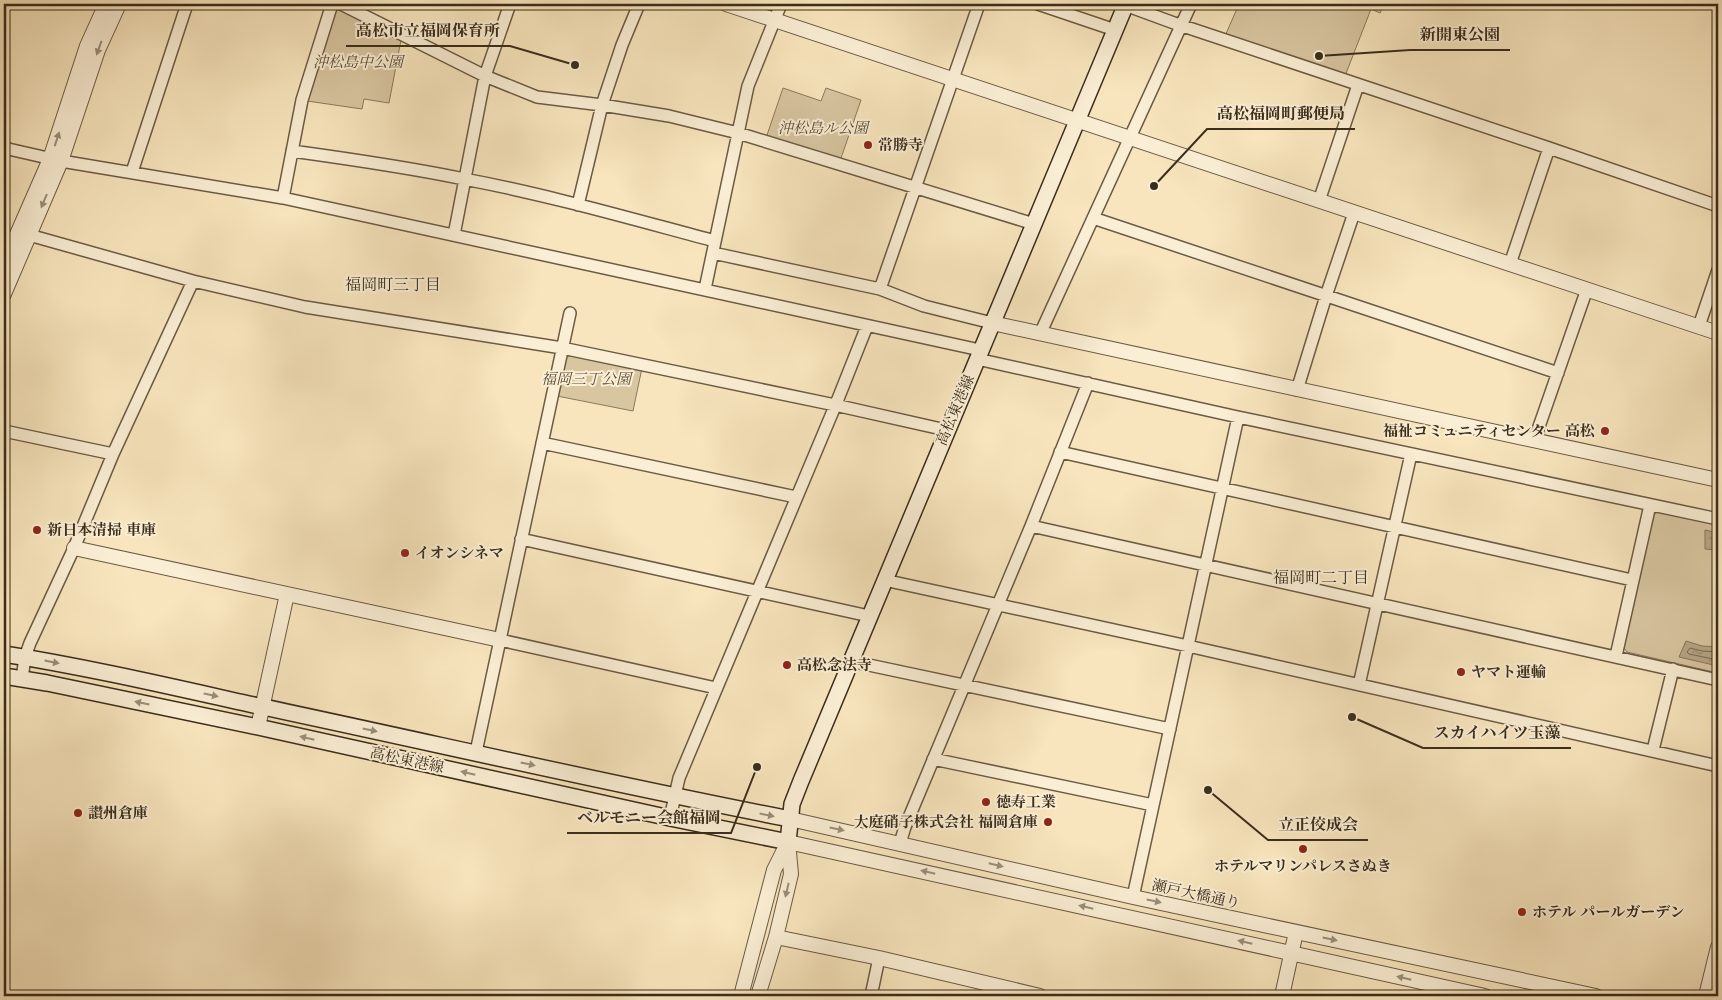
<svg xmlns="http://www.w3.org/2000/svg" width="1722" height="1000" viewBox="0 0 1722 1000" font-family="'Old Standard TT','Noto Serif JP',serif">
	<defs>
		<pattern id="water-ripples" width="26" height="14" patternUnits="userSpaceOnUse" patternTransform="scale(1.25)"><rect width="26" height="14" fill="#b7a686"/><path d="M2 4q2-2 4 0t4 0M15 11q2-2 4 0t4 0" fill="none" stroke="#96886d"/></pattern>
	</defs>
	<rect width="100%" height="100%" fill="#f8e5bd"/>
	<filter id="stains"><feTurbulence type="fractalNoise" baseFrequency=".004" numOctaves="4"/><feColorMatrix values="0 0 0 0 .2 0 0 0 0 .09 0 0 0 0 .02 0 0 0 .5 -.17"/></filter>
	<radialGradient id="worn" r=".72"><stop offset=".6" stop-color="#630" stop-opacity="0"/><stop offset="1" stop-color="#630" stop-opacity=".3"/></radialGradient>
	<!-- park -->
	<path fill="#d8c6a1" stroke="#897a5e" d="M1239,4h145l-4,9 -9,-4 -26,67 -120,-40z
		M336,7l65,33 -12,63 -25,-4 -2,10 -55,-8z
		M783,88l38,13 5,-13 35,12 -21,61 -74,-23z
		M571,354l71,14 -9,43 -76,-15 8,-38z
		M1658,512l60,12v149l-91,-21 -3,-4 29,-133z"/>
	<!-- water -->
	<path fill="url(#water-ripples)" stroke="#85765b" d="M1705,530l13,3v17l-13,-1z
		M1686,641l16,5 16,1v19l-39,-9z"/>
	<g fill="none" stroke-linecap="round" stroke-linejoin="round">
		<!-- shore -->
		<path stroke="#786a50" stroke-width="1" d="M1718,652l-16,-1 -12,-3 -3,4 2,2 29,6"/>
		<defs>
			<path id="minor" d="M341,4l144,72 52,21 65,8 67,11 69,17 296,91
				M1038,4l77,26
				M1125,5l49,18 375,125 169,58
				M4,148l57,13 222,37 697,152
				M292,151c58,8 115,16 172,28 85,16 168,40 251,62
				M132,172l55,-168
				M283,198l19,-98 30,-96
				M1319,201l39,-116
				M578,205l24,-100 20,-60 17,-41
				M1093,218l465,155
				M29,235l164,46 112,26 257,41 273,57 111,25
				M454,235l31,-159 25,-72
				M713,253l167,36 44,17 68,17
				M1510,264l39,-116
				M705,289l43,-203 33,-82
				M880,289l99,-285
				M1699,326l19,-56
				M1040,334l151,-330
				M977,359l261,58 480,102
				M1297,390l29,-94 28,-83
				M4,431l109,23
				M1534,441l53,-152
				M542,443l254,54
				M1060,452l572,128
				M1031,526l687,154
				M521,539l348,77
				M884,580l304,66 530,120
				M500,640l216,48
				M1616,656l34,-151
				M850,661l320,68
				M22,679l3,-22 5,-14 44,-95 39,-94 80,-173
				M1359,685l52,-231
				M1653,750l20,-81
				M476,752l94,-439
				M933,759l220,46
				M670,818l9,-40 159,-379 29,-73
				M900,843l5,-16 126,-301 57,-143
				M1133,897l105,-480
				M871,996l8,-38"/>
			<path id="tertiary" d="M726,4l992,329
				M4,264l46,-105 37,-113 19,-42
				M4,294l57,-133 37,-111 21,-46
				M992,323l726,157
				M74,548l426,92
				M258,727l29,-133
				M790,819l343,78 463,99
				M788,842l697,154
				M776,937l103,21 161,38
				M741,996l33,-126 14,-28
				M758,996l18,-59 15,-63 -3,-32
				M1282,996l14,-64
				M1706,996l12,-49"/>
			<path id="secondary" d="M4,654c82,13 164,32 245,50 180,38 360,80 541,115
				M4,676l43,7 211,44 412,91 118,24 4,-38 9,-23 325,-777"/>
		</defs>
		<!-- minor casing -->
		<use href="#minor" stroke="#6a5b44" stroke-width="14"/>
		<!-- tertiary casing -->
		<use href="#tertiary" stroke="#6a5b44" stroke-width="16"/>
		<!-- secondary casing -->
		<use href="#secondary" stroke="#3a2d1b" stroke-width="18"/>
		<!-- minor -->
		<use href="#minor" stroke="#faeed4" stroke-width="11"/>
		<!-- tertiary -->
		<use href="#tertiary" stroke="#faeed4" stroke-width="14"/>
		<!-- secondary -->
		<use href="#secondary" stroke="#faeed4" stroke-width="15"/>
	</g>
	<!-- one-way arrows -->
	<defs><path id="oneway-solid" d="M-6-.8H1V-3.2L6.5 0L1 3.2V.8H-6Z" transform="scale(1.25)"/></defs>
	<g fill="#9a8e78">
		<use href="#oneway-solid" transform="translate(99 48) rotate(110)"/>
		<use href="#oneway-solid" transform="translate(57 139) rotate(-72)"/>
		<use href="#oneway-solid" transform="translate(44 201) rotate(113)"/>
		<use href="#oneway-solid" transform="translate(52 662) rotate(11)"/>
		<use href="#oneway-solid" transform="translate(211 695) rotate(12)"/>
		<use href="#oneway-solid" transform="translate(142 703) rotate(-168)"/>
		<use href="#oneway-solid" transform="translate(370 730) rotate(12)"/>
		<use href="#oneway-solid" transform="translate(307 738) rotate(-167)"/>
		<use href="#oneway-solid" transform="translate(528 764) rotate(12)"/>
		<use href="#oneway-solid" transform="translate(468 773) rotate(-167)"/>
		<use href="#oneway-solid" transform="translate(767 815) rotate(11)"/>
		<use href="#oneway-solid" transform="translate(837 829) rotate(12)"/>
		<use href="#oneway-solid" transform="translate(996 865) rotate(13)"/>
		<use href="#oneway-solid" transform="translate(928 872) rotate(-167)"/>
		<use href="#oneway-solid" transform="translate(787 890) rotate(103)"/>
		<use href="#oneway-solid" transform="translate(1154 901) rotate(12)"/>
		<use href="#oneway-solid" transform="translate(1086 907) rotate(-167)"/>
		<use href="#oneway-solid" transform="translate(1330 939) rotate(12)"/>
		<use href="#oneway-solid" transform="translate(1245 942) rotate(-167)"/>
		<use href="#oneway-solid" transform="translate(1404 978) rotate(-167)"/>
	</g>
	<!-- markers -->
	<g fill="#8f2418" stroke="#faeed4" stroke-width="2">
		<circle cx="868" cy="145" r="5"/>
		<circle cx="1605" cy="431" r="5"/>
		<circle cx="37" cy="530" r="5"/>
		<circle cx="405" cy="553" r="5"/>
		<circle cx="787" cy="665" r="5"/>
		<circle cx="1461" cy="672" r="5"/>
		<circle cx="986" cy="802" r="5"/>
		<circle cx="78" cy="813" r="5"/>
		<circle cx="1048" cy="822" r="5"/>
		<circle cx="1303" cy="849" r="5"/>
		<circle cx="1522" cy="912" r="5"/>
	</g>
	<g text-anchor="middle" stroke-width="4" stroke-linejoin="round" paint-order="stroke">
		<!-- park labels -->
		<g font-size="15" font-style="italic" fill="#5a4c36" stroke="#faeed4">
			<text x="358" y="67">沖松島中公園</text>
			<text x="823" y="133">沖松島ル公園</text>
			<text x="586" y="384">福岡三丁公園</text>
		</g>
		<!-- poi labels -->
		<g font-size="15" font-weight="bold" fill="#3a2d1b" stroke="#faeed4" text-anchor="start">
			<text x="878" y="150">常勝寺</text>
			<text x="1595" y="436" text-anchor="end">福祉コミュニティセンター 高松</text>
			<text x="47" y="535">新日本清掃 車庫</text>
			<text x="415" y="558">イオンシネマ</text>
			<text x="797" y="670">高松念法寺</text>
			<text x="1471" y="677">ヤマト運輸</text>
			<text x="996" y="807">徳寿工業</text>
			<text x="88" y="818">讃州倉庫</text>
			<text x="1038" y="827" text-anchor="end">大庭硝子株式会社 福岡倉庫</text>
			<text x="1303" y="871" text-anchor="middle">ホテルマリンパレスさぬき</text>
			<text x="1532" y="917">ホテル パールガーデン</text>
		</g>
		<!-- street labels -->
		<g font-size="15" fill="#3a2d1b" stroke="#faeed4">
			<text transform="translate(955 410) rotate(-67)" y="5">高松東港線</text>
			<text transform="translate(407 760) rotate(12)" y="5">高松東港線</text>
			<text transform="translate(1196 894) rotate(12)" y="5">瀬戸大橋通り</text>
		</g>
		<!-- neighbourhood labels -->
		<g font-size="16" fill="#3a2d1b" stroke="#faeed4">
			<text x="393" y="290">福岡町三丁目</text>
			<text x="1321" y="583">福岡町二丁目</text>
		</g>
	</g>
	<!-- callouts -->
	<path fill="none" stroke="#3a2d1b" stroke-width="2" d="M575 65L510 46H346M1319 56L1410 50H1510M1154 186L1207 129H1355M1352 717L1423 748H1571M757 767L731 833H567M1208 790L1268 840H1368"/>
	<g fill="#3a2d1b" stroke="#faeed4" stroke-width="2">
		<circle cx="575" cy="65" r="5"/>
		<circle cx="1319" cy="56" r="5"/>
		<circle cx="1154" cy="186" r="5"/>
		<circle cx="1352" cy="717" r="5"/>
		<circle cx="757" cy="767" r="5"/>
		<circle cx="1208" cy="790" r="5"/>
	</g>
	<g font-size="16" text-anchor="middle" font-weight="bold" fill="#3a2d1b" stroke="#faeed4" stroke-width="4" stroke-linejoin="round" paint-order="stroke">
		<text x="428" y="36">高松市立福岡保育所</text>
		<text x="1460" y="40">新開東公園</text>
		<text x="1281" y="119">高松福岡町郵便局</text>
		<text x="1497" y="738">スカイハイツ玉藻</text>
		<text x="649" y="823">ベルモニー会館福岡</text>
		<text x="1318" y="830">立正佼成会</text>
	</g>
	<!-- margin -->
	<rect width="1722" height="1000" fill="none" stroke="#f8e5bd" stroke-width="20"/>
	<rect x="5" y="5" width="1712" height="990" fill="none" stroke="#3a2d1b" stroke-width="2.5"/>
	<rect x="10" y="10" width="1702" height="980" fill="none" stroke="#3a2d1b"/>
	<rect width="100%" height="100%" filter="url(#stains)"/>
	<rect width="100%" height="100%" fill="url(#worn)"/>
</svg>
